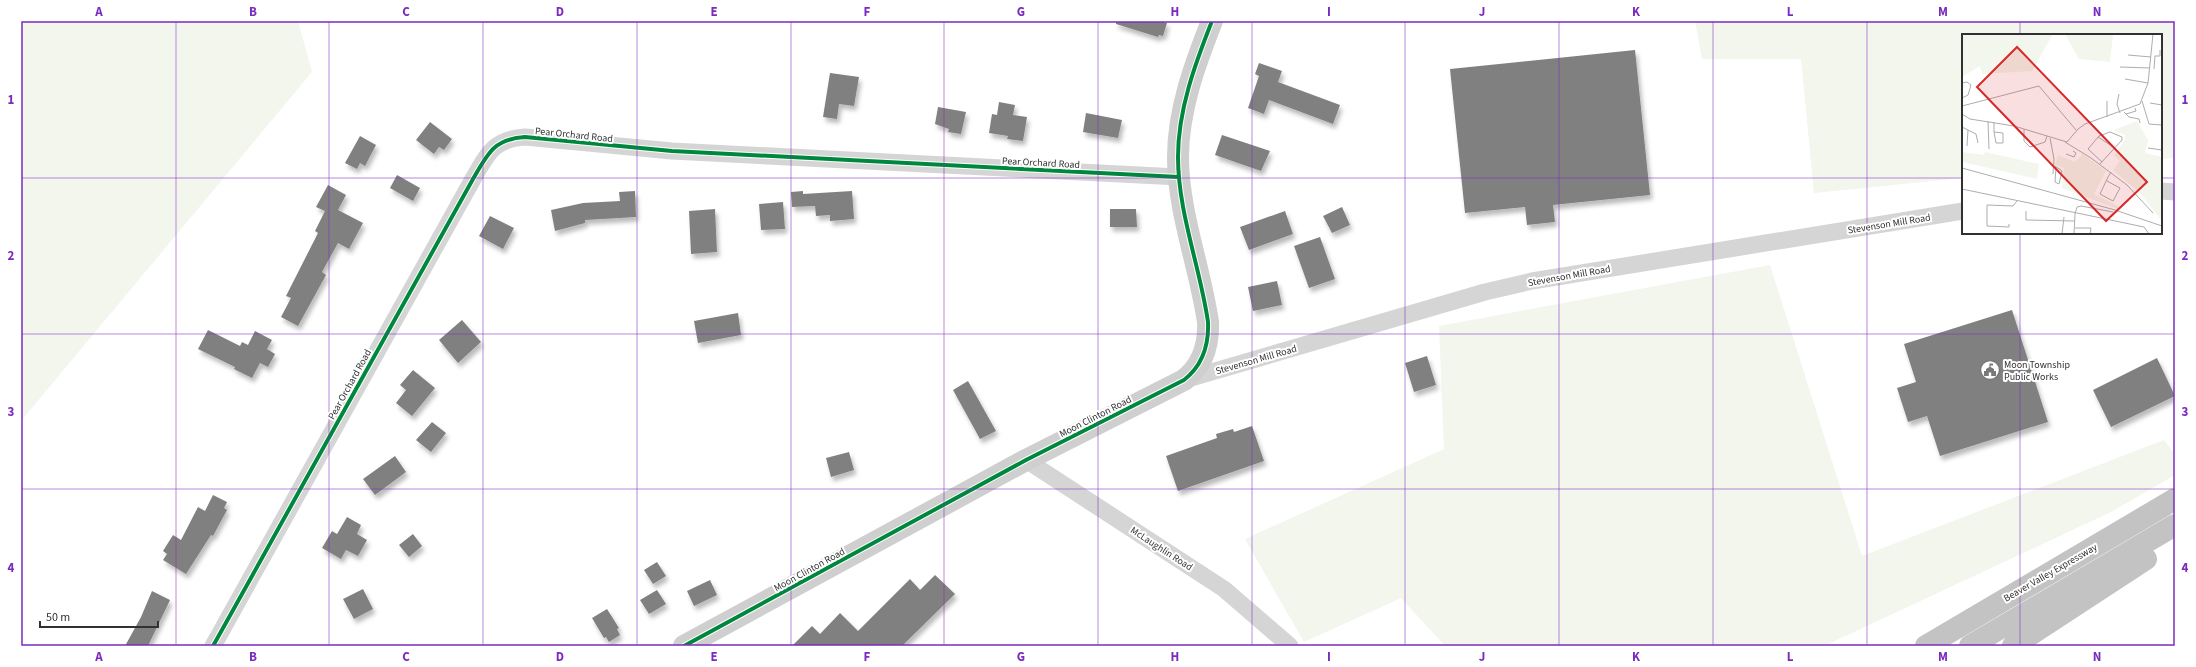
<svg xmlns="http://www.w3.org/2000/svg" width="2196" height="667" viewBox="0 0 2196 667" font-family="'Source Sans 3',sans-serif">
	<defs>
		<filter id="shadow"><feDropShadow dx="2.5" dy="4.5" stdDeviation="2" flood-color="#0004"/></filter>
	</defs>
	<rect width="100%" height="100%" fill="#fff"/>
	<!-- green -->
	<path fill="#f2f6ed" d="M21,21h277l14,51 -291,349z
		M1695,21h480v137l-14,1v-124h-198v143l-149,15 -13,-134h-99z
		M1770,265l92,291 302,-116 11,14v21l-64,37 -287,134h-379l-44,-48 -97,44 -59,-103 199,-90 -5,-123z"/>
	<!-- building -->
	<path fill="#808080" filter="url(#shadow)" d="M1116,21h44l7,2 -4,13 -4,-1 -1,2 -42,-13z
		M1635,50l15,145 -97,10 2,17 -28,3 -2,-18 -60,6 -15,-144z
		M1259,63l23,8 -4,11 62,23 -7,19 -64,-24 -5,14 -16,-6 11,-32 -4,-2z
		M830,73l29,4 -5,29 -15,-2 -2,15 -14,-2z
		M999,102l16,3 -2,10 14,2 -4,24 -16,-2 1,-3 -19,-3 3,-19 5,1z
		M938,107l28,5 -5,22 -13,-2 1,-3 -14,-5z
		M1086,113l36,7 -4,18 -35,-6z
		M430,122l22,17 -8,11 -5,-3 -5,7 -18,-14z
		M1222,135l48,16 -9,20 -46,-16z
		M360,136l16,9 -11,21 -5,-3 -3,6 -12,-6z
		M397,175l23,13 -7,13 -23,-13z
		M328,185l18,10 -8,15 25,13 -14,26 -11,-6 -16,29 4,3 -28,51 -17,-9 10,-19 -5,-2 32,-63 -3,-2 10,-20 -9,-4z
		M635,191l1,26 -51,3v3l-30,8 -4,-21 32,-7 37,-2 -1,-9z
		M803,191v3l49,-3 2,28 -24,2v-6l-14,1 -1,-10 -23,1 -1,-15z
		M783,202l2,27 -24,1 -2,-26z
		M1342,207l8,18 -18,8 -9,-17z
		M715,209l2,43 -26,2 -2,-43z
		M1110,209h26l1,18h-27z
		M1285,211l8,23 -44,16 -9,-23z
		M490,216l24,12 -11,21 -24,-13z
		M1320,237l15,42 -26,9 -15,-42z
		M1277,281l5,24 -29,6 -5,-24z
		M2012,310l36,112 -108,34 -13,-40 -19,6 -11,-34 19,-6 -12,-38z
		M738,313l3,22 -43,8 -4,-22z
		M462,320l19,22 -23,21 -19,-23z
		M208,330l32,16 2,-4 6,3 7,-14 17,9 -5,9 8,5 -7,13 -8,-4 -8,15 -18,-9 1,-2 -37,-18z
		M1427,356l9,29 -22,7 -9,-29z
		M2157,358l18,38 -64,31 -18,-37z
		M413,370l22,18 -23,28 -16,-13 10,-13 -6,-5z
		M968,381l28,50 -16,8 -27,-49z
		M432,422l14,11 -15,19 -15,-12z
		M1252,426l12,35 -86,30 -12,-35 51,-18 -1,-4 17,-5 1,3z
		M849,452l5,18 -23,7 -5,-19z
		M395,456l11,16 -31,23 -12,-16z
		M213,495l14,7 -3,6 3,2 -14,26 -2,-1 -25,39 -23,-14 4,-6 -4,-3 10,-16 8,5 17,-33 7,4z
		M347,517l14,8 -4,9 10,6 -9,16 -12,-6 -5,9 -19,-11 10,-17 5,3z
		M413,534l9,12 -13,11 -10,-12z
		M657,562l9,14 -13,8 -9,-14z
		M935,575l20,19 -53,52h-110l20,-20 8,8 20,-21 18,18 52,-52 10,11z
		M710,580l7,15 -23,11 -7,-15z
		M363,589l10,20 -19,10 -11,-20z
		M657,590l9,14 -17,10 -9,-14z
		M152,591l18,9 -22,46h-23l16,-29z
		M607,609l12,19 -2,1 3,6 -11,7 -3,-5 -2,1 -12,-20z"/>
	<g fill="none" stroke-linecap="round" stroke-linejoin="round">
		<!-- street -->
		<path stroke="#d5d5d5" stroke-width="17" d="M2161,191l14,1
			M1184,380l301,-88 47,-11 431,-70
			M1026,460l198,129 66,57
			M213,646l260,-467c15,-26 21,-40 52,-42l147,14 507,26"/>
		<!-- secondary -->
		<path stroke="#cfcfcf" stroke-width="22" d="M684,646l342,-186 158,-80c19,-15 25,-35 24,-58 -8,-55 -30,-110 -30,-165 0,-47 17,-93 34,-136"/>
		<!-- highway -->
		<path stroke="#c3c3c3" stroke-width="22" d="M1926,646l249,-147
			M1970,646l205,-121
			M2013,646l133,-87"/>
		<defs>
			<path id="cycleway" d="M213,646l260,-467c15,-26 21,-40 52,-42l147,14 507,26
				M684,646l342,-186 158,-80c19,-15 25,-35 24,-58 -8,-55 -30,-110 -30,-165 0,-47 17,-93 34,-136"/>
		</defs>
		<!-- cycleway casing -->
		<use href="#cycleway" stroke="#fff" stroke-width="6"/>
		<!-- cycleway -->
		<use href="#cycleway" stroke="#00873e" stroke-width="4"/>
	</g>
	<!-- grid -->
	<path fill="none" stroke="#7b2cbf" stroke-width="1" stroke-opacity="0.55" d="M176,21v625M329,21v625M483,21v625M637,21v625M791,21v625M944,21v625M1098,21v625M1252,21v625M1405,21v625M1559,21v625M1713,21v625M1867,21v625M2020,21v14M21,178h1942M2161,178h14M2020,233v413M21,334h2154M21,489h2154"/>
	<!-- icons -->
	<defs>
		<symbol id="civic-ring" viewBox="-11 -11 22 22"><circle r="9.5" fill="#fff" stroke="#797979" stroke-width="1.5"/><path d="M-.6-6.5H3V-4.5H.6V-3L4-1V1h2V6H-6V1h2V-1L-.6-3ZM-1.2 2.5V6h2.4V2.5Z" fill="#797979"/></symbol>
	</defs>
	<g fill-rule="evenodd">
		<use href="#civic-ring" x="1979" y="359" width="22" height="22"/>
	</g>
	<g text-anchor="middle" stroke-width="4" stroke-linejoin="round" paint-order="stroke">
		<!-- street labels -->
		<g font-size="10" fill="#313131" stroke="#fff">
			<text transform="translate(574 134) rotate(6)" y="4">Pear Orchard Road</text>
			<text transform="translate(1041 162) rotate(3)" y="4">Pear Orchard Road</text>
			<text transform="translate(1889 223) rotate(-9)" y="4">Stevenson Mill Road</text>
			<text transform="translate(1569 275) rotate(-10)" y="4">Stevenson Mill Road</text>
			<text transform="translate(1256 359) rotate(-16)" y="4">Stevenson Mill Road</text>
			<text transform="translate(349 384) rotate(-61)" y="4">Pear Orchard Road</text>
			<text transform="translate(1095 416) rotate(-27)" y="4">Moon Clinton Road</text>
			<text transform="translate(1162 548) rotate(33)" y="4">McLaughlin Road</text>
			<text transform="translate(809 569) rotate(-29)" y="4">Moon Clinton Road</text>
			<text transform="translate(2050 572) rotate(-30)" y="4">Beaver Valley Expressway</text>
		</g>
		<!-- poi labels -->
		<g font-size="10" fill="#313131" stroke="#fff" text-anchor="start">
			<text x="2004" y="368">Moon Township<tspan x="2004" dy="12">Public Works</tspan></text>
		</g>
	</g>
	<!-- overview -->
	<g transform="translate(1962 34)">
		<rect width="200" height="200" fill="#fff"/>
		<path d="M0,0h91l-21,37 -50,3 -2,-8 -18,11zM103,0h48l-3,28 -31,-3zM175,87l11,19 -3,13 17,4v64l-22,-28 -27,-23 7,-9 -6,-6 11,-15v-5l-11,-5zM0,118l22,3 1,-3 54,12 -2,15 -75,-17zM121,120l23,17 -12,23 24,12v3l-56,-21 2,-20 -9,-3 3,-10 17,7z" fill="#f2f6ed"/>
		<path fill="none" stroke="#adadad" stroke-width="1" d="M166,21l23,2M158,33l30,1M192,35l1,-13h5v-6M163,45l23,4M0,49l5,-1 4,3 -3,10 -6,3M157,60l-2,10 3,9M145,67v16M180,67l7,23 13,1M188,69l12,2M0,72l77,-20 37,44M162,78l5,5 10,2 1,4M0,80l8,5 44,7 53,16 11,-13 7,-5 55,-20 8,-21 5,-49M164,80l10,-3 -1,-3M26,87l1,28M0,93l14,7 2,9M62,95v12l6,6 15,-5 2,-6M32,98l9,1v10h-7l-2,-11v-10M136,103l17,11M88,104l4,21 -1,15M103,108l26,16 36,27 26,28M5,112l1,-16M186,114l14,2M104,120l8,3 2,-4 -3,-2M138,130l22,-24v-3l-12,-5 -11,4 -11,13 14,13M92,132l2,1 5,3 1,1 -3,13 -4,-2 1,-15M0,134l153,42 47,16M145,147l13,7 -7,13 -13,-7 8,-17 3,-5M0,155l182,38 5,7M64,177v9l49,1M113,180l2,-7 4,-1 32,6M47,190v3l-22,-1v-21l26,1 4,-5M113,194h16l-1,6M61,200h24M100,200l2,-17M112,200l1,-20"/>
		<path fill="#d62828" fill-opacity="0.15" stroke="#d62828" stroke-width="2" d="M55,13l130,135 -41,39 -129,-134z"/>
		<rect width="200" height="200" fill="none" stroke="#313131" stroke-width="2"/>
	</g>
	<!-- border -->
	<rect width="2196" height="667" fill="none" stroke="#ffffff" stroke-width="44"/>
	<!-- scale -->
	<path d="M40 621v6h118v-6" fill="none" stroke="#313131" stroke-width="2"/>
	<text x="46" y="621" font-size="12" fill="#313131" stroke="#ffffff" stroke-width="3" paint-order="stroke">50 m</text>
	<rect x="22" y="22" width="2152" height="623" fill="none" stroke="#7b2cbf" stroke-width="1.5"/>
	<g font-size="13" text-anchor="middle" font-weight="bold" fill="#7b2cbf">
		<text x="99" y="16">A</text>
		<text x="253" y="16">B</text>
		<text x="406" y="16">C</text>
		<text x="560" y="16">D</text>
		<text x="714" y="16">E</text>
		<text x="867" y="16">F</text>
		<text x="1021" y="16">G</text>
		<text x="1175" y="16">H</text>
		<text x="1329" y="16">I</text>
		<text x="1482" y="16">J</text>
		<text x="1636" y="16">K</text>
		<text x="1790" y="16">L</text>
		<text x="1943" y="16">M</text>
		<text x="2097" y="16">N</text>
		<text x="11" y="104">1</text>
		<text x="2185" y="104">1</text>
		<text x="11" y="260">2</text>
		<text x="2185" y="260">2</text>
		<text x="11" y="416">3</text>
		<text x="2185" y="416">3</text>
		<text x="11" y="572">4</text>
		<text x="2185" y="572">4</text>
		<text x="99" y="661">A</text>
		<text x="253" y="661">B</text>
		<text x="406" y="661">C</text>
		<text x="560" y="661">D</text>
		<text x="714" y="661">E</text>
		<text x="867" y="661">F</text>
		<text x="1021" y="661">G</text>
		<text x="1175" y="661">H</text>
		<text x="1329" y="661">I</text>
		<text x="1482" y="661">J</text>
		<text x="1636" y="661">K</text>
		<text x="1790" y="661">L</text>
		<text x="1943" y="661">M</text>
		<text x="2097" y="661">N</text>
	</g>
</svg>
